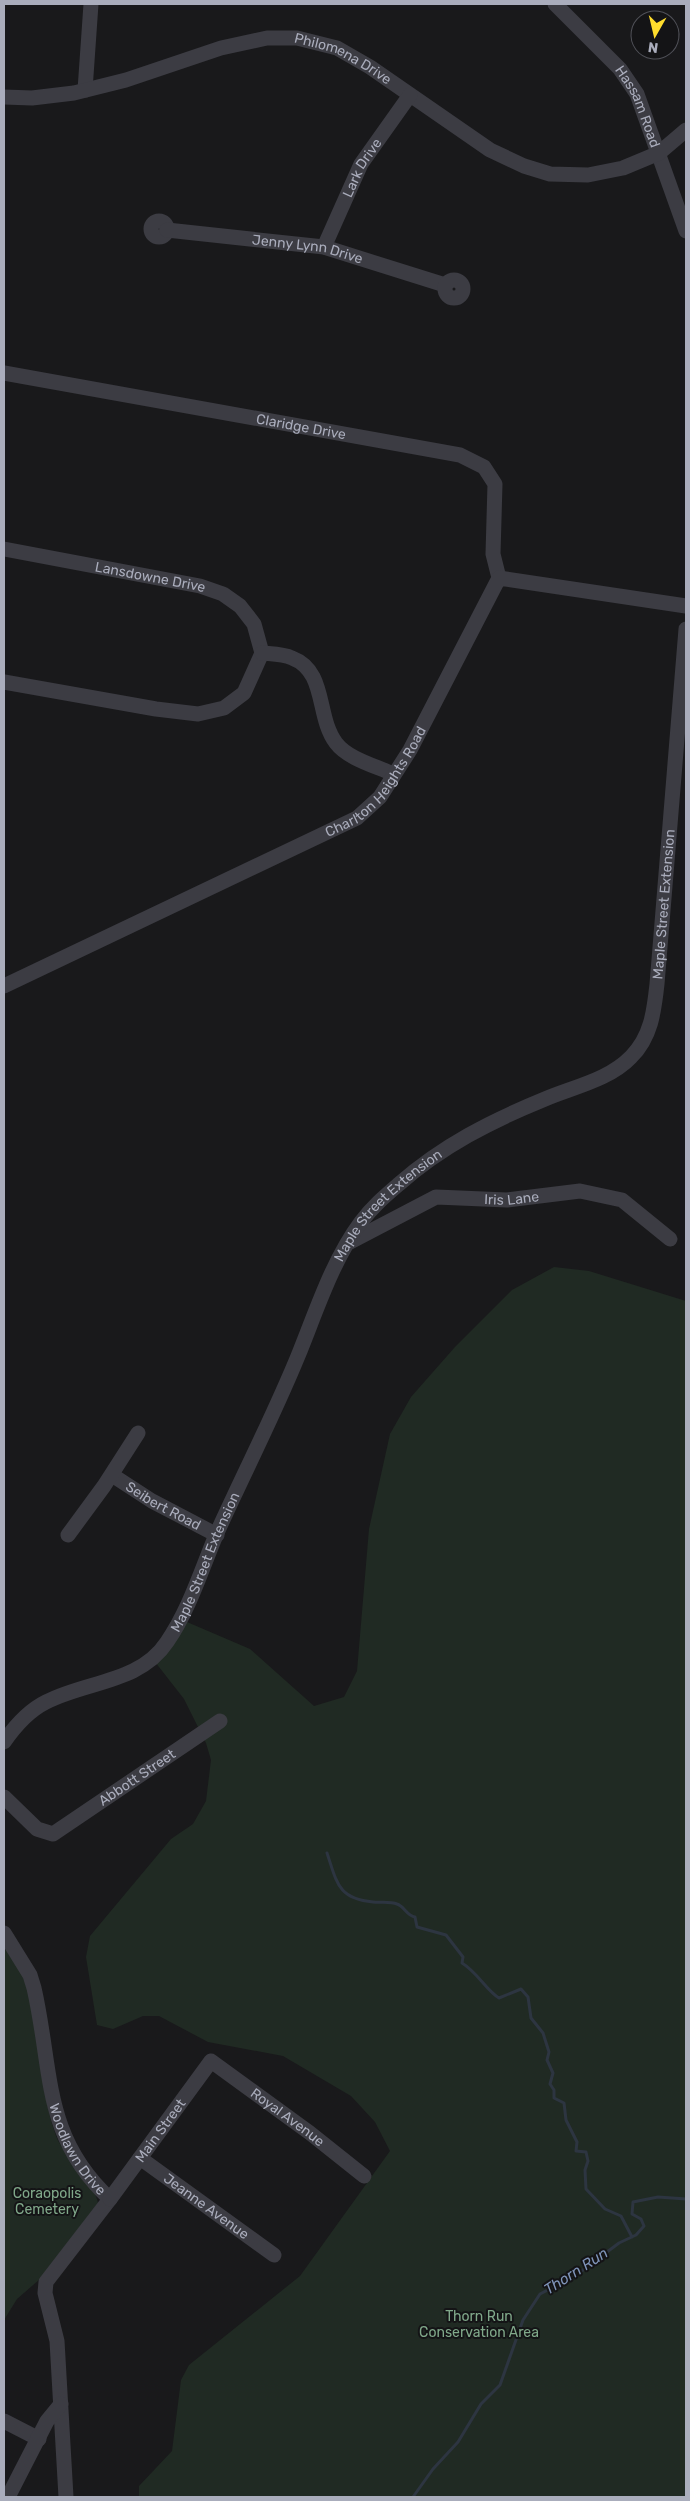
<svg xmlns="http://www.w3.org/2000/svg" width="690" height="2501" viewBox="0 0 690 2501" font-family="Rubik,sans-serif">
	<rect width="100%" height="100%" fill="#19191b"/>
	<!-- green -->
	<path fill="#202a23" d="M554,1267l35,4 97,30v1196h-547v-11l33,-35 9,-71 8,-15 111,-89 90,-125 -15,-29 -24,-26 -68,-40 -75,-14 -49,-26h-16l-30,13 -16,-4 -11,-68 4,-21 81,-97 22,-15 13,-23 5,-41 -5,-17 -22,-44 -32,-41 28,-39 70,30 64,57 30,-9 13,-26 12,-142 21,-95 21,-37 44,-50 57,-57z
		M4,1943c10,18 22,35 28,54 12,45 7,94 24,139 9,22 39,49 42,67l-58,76 -23,20 -13,21z"/>
	<g fill="none" stroke-linecap="round" stroke-linejoin="round">
		<!-- stream -->
		<path stroke="#2d3541" stroke-width="3" d="M327,1853c10,30 11,46 46,49 7,1 17,-1 24,2 7,2 10,12 18,13l2,10 29,8 17,22 -1,6c15,9 25,28 37,35l22,-9 7,8 3,21 12,15 6,19 -2,8 6,13 -3,11 4,6v8l10,5 2,17 11,22 -1,9 10,1 2,9 -3,9 1,19 19,20 16,7 11,21
			M413,2497l20,-28 25,-27 23,-38 19,-19 23,-65 17,-26 35,-18 44,-33 17,-8 8,-9 -3,-7 -9,-5 1,-12 25,-5 28,2"/>
		<!-- minor -->
		<g stroke="#3c3c43" stroke-width="15">
			<path id="s1" d="M555,4l65,65 17,25 49,137"/>
			<path d="M85,90l6,-86"/>
			<path id="s2" d="M4,97l28,1 42,-5 52,-13 95,-32 46,-10h30l40,10 33,19 120,83 34,16 26,8 38,1 35,-7 36,-15 27,-23"/>
			<circle cx="159" cy="229" r="8"/>
			<path id="s3" d="M167,230l157,17 121,38"/>
			<path id="s4" d="M324,247l37,-83 49,-69"/>
			<circle cx="454" cy="289" r="9"/>
			<path id="s5" d="M4,373l456,82 24,12 11,17 -2,70 6,24"/>
			<path id="s6" d="M4,549l196,37 23,8 17,12 14,18 8,29 -18,40 -20,15 -26,6 -42,-5 -152,-27"/>
			<path d="M262,653c9,1 21,1 30,5 35,13 24,59 44,85 12,16 40,23 57,31"/>
			<path id="s7" d="M4,986l353,-168 23,-21 30,-47 89,-172 187,28"/>
			<path id="s8" d="M348,1243l88,-46 71,3 73,-9 42,9 48,39"/>
			<path id="s9" d="M112,1475l40,26 65,34"/>
			<path d="M68,1535l36,-49 34,-53"/>
			<path id="s10" d="M4,1742c11,-16 24,-31 42,-40 40,-21 94,-19 121,-60 22,-32 34,-71 49,-107 27,-60 57,-118 82,-179 18,-44 34,-95 63,-134 11,-15 24,-26 38,-38 43,-38 92,-63 146,-85 28,-12 64,-19 86,-42 20,-20 23,-45 26,-73l29,-355"/>
			<path id="s11" d="M4,1797l33,32 16,5 167,-113"/>
			<path id="s12" d="M4,1933l26,42 4,13c19,83 8,148 76,211l-64,83 -1,11 12,48 9,156"/>
			<path id="s13" d="M140,2158l134,97"/>
			<path id="s14" d="M110,2199l101,-138 99,72 54,43"/>
			<path d="M4,2421l35,18"/>
			<path d="M8,2497l39,-76 14,-17"/>
		</g>
	</g>
	<g text-anchor="middle" stroke-width="4" stroke-linejoin="round" paint-order="stroke">
		<!-- street labels -->
		<g font-size="14" fill="#aaadbc" stroke="#141416">
			<text dy="5" stroke="none"><textPath href="#s2" startOffset="352">Philomena Drive</textPath></text>
			<text dy="5" stroke="none"><textPath href="#s1" startOffset="134">Hassam Road</textPath></text>
			<text dy="5" stroke="none"><textPath href="#s4" startOffset="88">Lark Drive</textPath></text>
			<text dy="5" stroke="none"><textPath href="#s3" startOffset="142">Jenny Lynn Drive</textPath></text>
			<text dy="5" stroke="none"><textPath href="#s5" startOffset="302">Claridge Drive</textPath></text>
			<text dy="5" stroke="none"><textPath href="#s6" startOffset="149">Lansdowne Drive</textPath></text>
			<text dy="5" stroke="none"><textPath href="#s7" startOffset="430">Charlton Heights Road</textPath></text>
			<text dy="5" stroke="none"><textPath href="#s10" startOffset="1139">Maple Street Extension</textPath></text>
			<text dy="5" stroke="none"><textPath href="#s8" startOffset="175">Iris Lane</textPath></text>
			<text dy="5" stroke="none"><textPath href="#s10" startOffset="690">Maple Street Extension</textPath></text>
			<text dy="5" stroke="none"><textPath href="#s9" startOffset="60">Seibert Road</textPath></text>
			<text dy="5" stroke="none"><textPath href="#s10" startOffset="285">Maple Street Extension</textPath></text>
			<text dy="5" stroke="none"><textPath href="#s11" startOffset="164">Abbott Street</textPath></text>
			<text dy="5" stroke="none"><textPath href="#s14" startOffset="266">Royal Avenue</textPath></text>
			<text dy="5" stroke="none"><textPath href="#s14" startOffset="85">Main Street</textPath></text>
			<text dy="5" stroke="none"><textPath href="#s12" startOffset="232">Woodlawn Drive</textPath></text>
			<text dy="5" stroke="none"><textPath href="#s13" startOffset="82">Jeanne Avenue</textPath></text>
		</g>
		<!-- park labels -->
		<g font-size="14" fill="#80a88a" stroke="#141416">
			<text x="47" y="2198">Coraopolis<tspan x="47" dy="16">Cemetery</tspan></text>
			<text x="479" y="2321">Thorn Run<tspan x="479" dy="16">Conservation Area</tspan></text>
		</g>
		<!-- water labels -->
		<g font-size="15" font-style="italic" fill="#7f94b9" stroke="#141416">
			<text transform="translate(576 2271) rotate(-33)" y="5">Thorn Run</text>
		</g>
	</g>
	<!-- border -->
	<rect width="690" height="2501" fill="none" stroke="#aaadbc" stroke-width="10"/>
	<!-- north arrow -->
	<g transform="translate(655 35) rotate(188)"><circle r="24" fill="#141416" stroke="#505158"/>
	<path d="M0-4L9 19L0 12L-9 19Z" fill="#ffdd2d"/>
	<text y="-8" font-size="14" font-weight="bold" text-anchor="middle" fill="#aaadbc">N</text>
	</g>
</svg>
